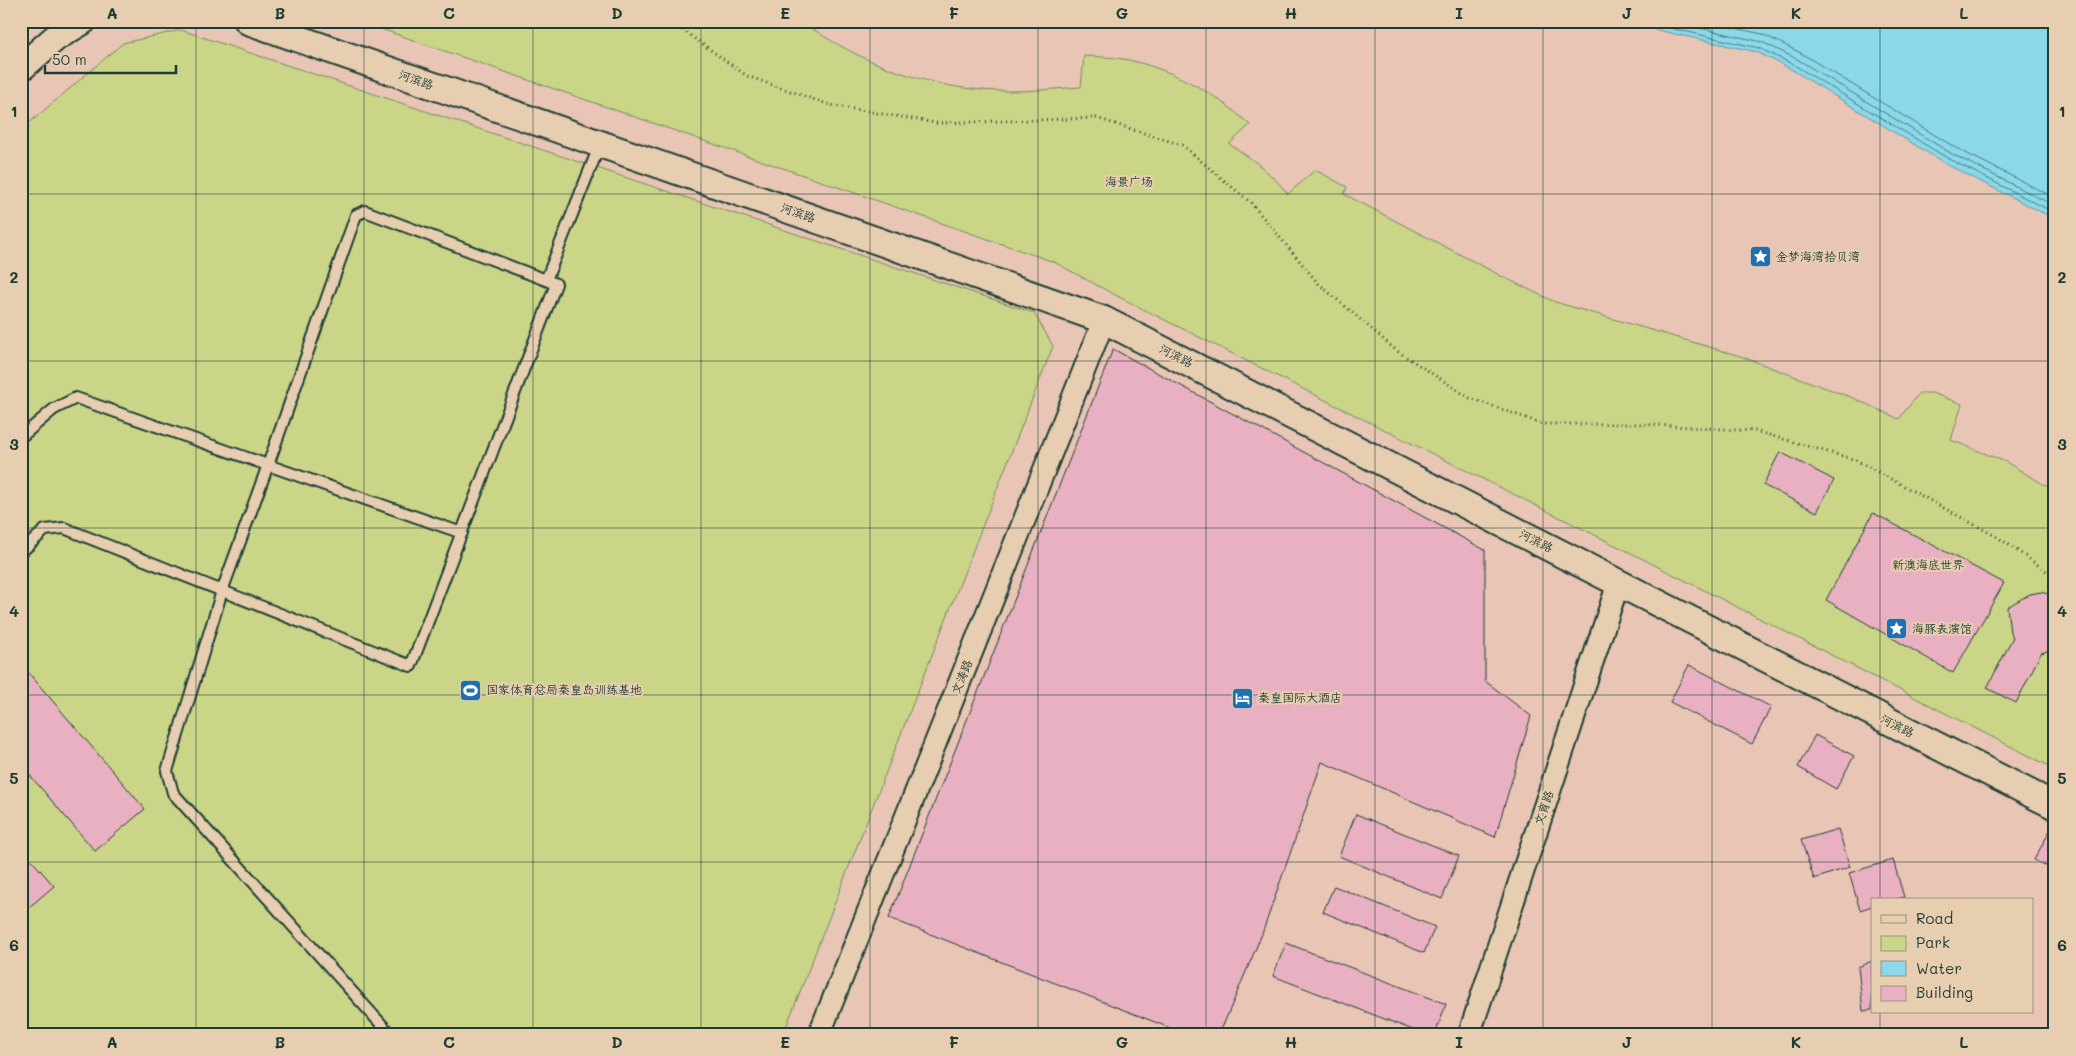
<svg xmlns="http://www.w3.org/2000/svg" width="2076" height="1056" viewBox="0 0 2076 1056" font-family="Mali,'LXGW WenKai TC',sans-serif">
	<rect width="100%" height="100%" fill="#e8c5b5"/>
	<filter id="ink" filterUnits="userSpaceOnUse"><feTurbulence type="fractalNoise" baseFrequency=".02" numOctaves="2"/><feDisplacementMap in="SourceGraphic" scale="10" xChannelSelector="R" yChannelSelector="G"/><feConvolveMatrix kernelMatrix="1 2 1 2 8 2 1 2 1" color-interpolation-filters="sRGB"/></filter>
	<g filter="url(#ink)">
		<!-- green -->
		<path fill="#cad588" stroke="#74895e" d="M358,21h443c58,42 135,71 207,70 24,0 49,-2 73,-4l3,-31c16,1 34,1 49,5 44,11 84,33 117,64l-21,19c24,15 42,29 59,50l27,-24 32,17 -3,7 163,85 48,23 185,54 113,42 46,21 20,-26h13l30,11 -11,36 55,22 49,29v278l-420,-214 -518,-259 -63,-34z
			M181,30l853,283 19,33 -270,689h-762v-905l102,-87z"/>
		<!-- water -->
		<path fill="#8bd8ea" stroke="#609aa1" d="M1616,21h439v198l-109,-55 -155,-95 -34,-17z"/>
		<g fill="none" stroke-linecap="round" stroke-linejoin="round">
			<!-- shore -->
			<path stroke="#4a7b7d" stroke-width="1" d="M1639,21l120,27 35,17 155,94 106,54
				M1669,21l93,21 35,17 155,95 103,52
				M1703,21l59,13 37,18 157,96 99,50"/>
		</g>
		<!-- building -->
		<path fill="#e9b0c2" stroke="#1f3d34" d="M1113,349l372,201v131l46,35 -36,121 -173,-75 -60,172 -43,101h-31l-299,-117z
			M1780,452l54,28 -17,32 -54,-27z
			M1873,513l131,70 -51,90 -127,-73z
			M2041,592l14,4v53l-14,4 -25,50 -29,-15 26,-51 -3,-5 -3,-25 23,-13z
			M21,664l124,145 -50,42 -74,-86z
			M1689,665l82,42 -19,37 -82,-42z
			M1815,735l39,21 -18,33 -38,-22z
			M1356,814l103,42 -17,43 -103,-43z
			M2055,821v50l-21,-11z
			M1838,829l12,38 -36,12 -13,-39z
			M21,848l33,38 -33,28z
			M1893,860l11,37 -10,3h-22v6l-12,4 -11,-37z
			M1334,886l101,41 -11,26 -101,-41z
			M1286,943l160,61 -11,31h-9l-153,-59z
			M1872,961v49l-9,1 -5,-44z"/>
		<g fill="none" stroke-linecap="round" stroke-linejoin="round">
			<defs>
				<path id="service" d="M21,437l33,-28 22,-11 386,135
					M21,552l24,-22 19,-2 347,138 145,-382 -10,-4 54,-136
					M391,1035l-218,-242 -6,-22 55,-180 46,-126 88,-250 9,-4 181,69"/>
				<path id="minor" d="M819,1035l285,-715
					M1469,1035l150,-454"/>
				<path id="tertiary" d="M248,21l856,299 951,486
					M21,68l34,-30 28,-17"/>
			</defs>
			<!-- service casing -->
			<use href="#service" stroke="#1f3d34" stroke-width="14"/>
			<!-- minor casing -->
			<use href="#minor" stroke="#1f3d34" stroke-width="25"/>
			<!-- tertiary casing -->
			<use href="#tertiary" stroke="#1f3d34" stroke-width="30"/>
			<!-- path -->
			<path stroke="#1f3d34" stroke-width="3" stroke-dasharray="1 4" stroke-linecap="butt" d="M670,21l77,55 83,29 106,18 160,-5 86,27 69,58 67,80 79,68 73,47 73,26h96l116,7 101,29 143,78 56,39"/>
			<!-- service -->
			<use href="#service" stroke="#e8ceb0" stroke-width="10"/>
			<!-- minor -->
			<use href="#minor" stroke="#e8ceb0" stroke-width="21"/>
			<!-- tertiary -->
			<use href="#tertiary" stroke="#e8ceb0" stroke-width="26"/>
		</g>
	</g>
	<!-- grid -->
	<path fill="none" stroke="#1f3d34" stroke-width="1" stroke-opacity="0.55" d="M196,21v1014M364,21v1014M533,21v1014M701,21v1014M870,21v1014M1038,21v1014M1206,21v1014M1375,21v1014M1543,21v1014M1712,21v1014M1880,21v879M21,194h2034M21,361h2034M21,528h2034M21,695h2034M21,862h2034M1880,1012v23"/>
	<!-- icons -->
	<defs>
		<symbol id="sight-square" viewBox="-11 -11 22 22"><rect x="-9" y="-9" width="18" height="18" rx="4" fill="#1f6fb2" stroke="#e8ceb0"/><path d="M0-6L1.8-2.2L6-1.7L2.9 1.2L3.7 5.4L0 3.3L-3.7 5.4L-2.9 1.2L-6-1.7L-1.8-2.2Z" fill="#fff"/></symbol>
		<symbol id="stadium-square" viewBox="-11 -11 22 22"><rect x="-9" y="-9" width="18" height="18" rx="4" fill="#1f6fb2" stroke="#e8ceb0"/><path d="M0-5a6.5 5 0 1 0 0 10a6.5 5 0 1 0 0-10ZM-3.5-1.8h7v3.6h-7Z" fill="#fff"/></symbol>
		<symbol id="hotel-square" viewBox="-11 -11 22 22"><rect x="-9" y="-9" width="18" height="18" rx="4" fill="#1f6fb2" stroke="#e8ceb0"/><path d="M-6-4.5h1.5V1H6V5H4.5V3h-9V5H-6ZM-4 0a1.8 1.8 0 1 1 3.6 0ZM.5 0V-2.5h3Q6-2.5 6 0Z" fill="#fff"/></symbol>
	</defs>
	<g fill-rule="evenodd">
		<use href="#sight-square" x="1748" y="244" width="25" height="25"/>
		<use href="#sight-square" x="1884" y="616" width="25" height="25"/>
		<use href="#stadium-square" x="458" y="678" width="25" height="25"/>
		<use href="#hotel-square" x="1230" y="686" width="25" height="25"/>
	</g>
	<g text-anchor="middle" stroke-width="4" stroke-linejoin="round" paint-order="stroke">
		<!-- street labels -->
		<g font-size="12" fill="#1f3d34" stroke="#e8ceb0">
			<text transform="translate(416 80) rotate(19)" y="4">河滨路</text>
			<text transform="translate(798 213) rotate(19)" y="4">河滨路</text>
			<text transform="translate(1176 356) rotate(27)" y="4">河滨路</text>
			<text transform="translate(1536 541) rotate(27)" y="4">河滨路</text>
			<text transform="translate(962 677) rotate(-68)" y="4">文涛路</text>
			<text transform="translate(1897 726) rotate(27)" y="4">河滨路</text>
			<text transform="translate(1544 808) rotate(-72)" y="4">文育路</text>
		</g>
		<!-- park labels -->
		<g font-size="12" fill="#284538" stroke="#e8ceb0">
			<text x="1129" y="186">海景广场</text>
			<text x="1928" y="569">新澳海底世界</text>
		</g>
		<!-- poi labels -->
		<g font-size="12" fill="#1f3d34" stroke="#e8ceb0" text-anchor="start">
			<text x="1776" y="261">金梦海湾拾贝湾</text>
			<text x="1912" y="633">海豚表演馆</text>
			<text x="486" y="694">国家体育总局秦皇岛训练基地</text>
			<text x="1258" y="702">秦皇国际大酒店</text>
		</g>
	</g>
	<!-- margin -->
	<rect width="2076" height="1056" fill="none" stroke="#e8ceb0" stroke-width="55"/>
	<!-- legend -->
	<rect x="1871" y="898" width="162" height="115" fill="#e8ceb0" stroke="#98947e"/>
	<rect x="1881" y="915" width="25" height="8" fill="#e8ceb0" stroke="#98947e"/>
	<text x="1916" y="924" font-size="15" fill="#1f3d34">Road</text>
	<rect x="1881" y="936" width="25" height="15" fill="#cad588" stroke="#98947e"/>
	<text x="1916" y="948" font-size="15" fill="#1f3d34">Park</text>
	<rect x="1881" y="961" width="25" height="15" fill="#8bd8ea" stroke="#98947e"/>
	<text x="1916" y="974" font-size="15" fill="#1f3d34">Water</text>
	<rect x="1881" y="986" width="25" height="15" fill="#e9b0c2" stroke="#98947e"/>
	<text x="1916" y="998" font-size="15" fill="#1f3d34">Building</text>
	<!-- scale -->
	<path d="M45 65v8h131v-8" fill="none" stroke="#1f3d34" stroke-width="2.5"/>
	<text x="52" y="65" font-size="15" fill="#1f3d34" stroke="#e8ceb0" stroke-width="4" paint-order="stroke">50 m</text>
	<rect x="28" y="28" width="2020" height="1000" fill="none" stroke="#1f3d34" stroke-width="2"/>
	<g font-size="16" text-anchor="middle" font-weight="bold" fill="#1f3d34">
		<text x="112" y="19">A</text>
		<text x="280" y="19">B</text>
		<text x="449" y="19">C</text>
		<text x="617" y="19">D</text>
		<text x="785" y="19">E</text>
		<text x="954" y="19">F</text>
		<text x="1122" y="19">G</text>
		<text x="1291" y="19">H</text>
		<text x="1459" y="19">I</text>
		<text x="1627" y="19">J</text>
		<text x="1796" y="19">K</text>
		<text x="1964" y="19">L</text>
		<text x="14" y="117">1</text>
		<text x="2062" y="117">1</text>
		<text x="14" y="283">2</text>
		<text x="2062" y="283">2</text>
		<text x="14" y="450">3</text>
		<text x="2062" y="450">3</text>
		<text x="14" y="617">4</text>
		<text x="2062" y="617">4</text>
		<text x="14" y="784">5</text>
		<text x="2062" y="784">5</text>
		<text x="14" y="951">6</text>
		<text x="2062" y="951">6</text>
		<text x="112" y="1048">A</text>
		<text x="280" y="1048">B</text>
		<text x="449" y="1048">C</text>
		<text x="617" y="1048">D</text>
		<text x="785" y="1048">E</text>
		<text x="954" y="1048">F</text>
		<text x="1122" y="1048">G</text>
		<text x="1291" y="1048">H</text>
		<text x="1459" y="1048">I</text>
		<text x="1627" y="1048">J</text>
		<text x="1796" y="1048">K</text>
		<text x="1964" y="1048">L</text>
	</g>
</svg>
